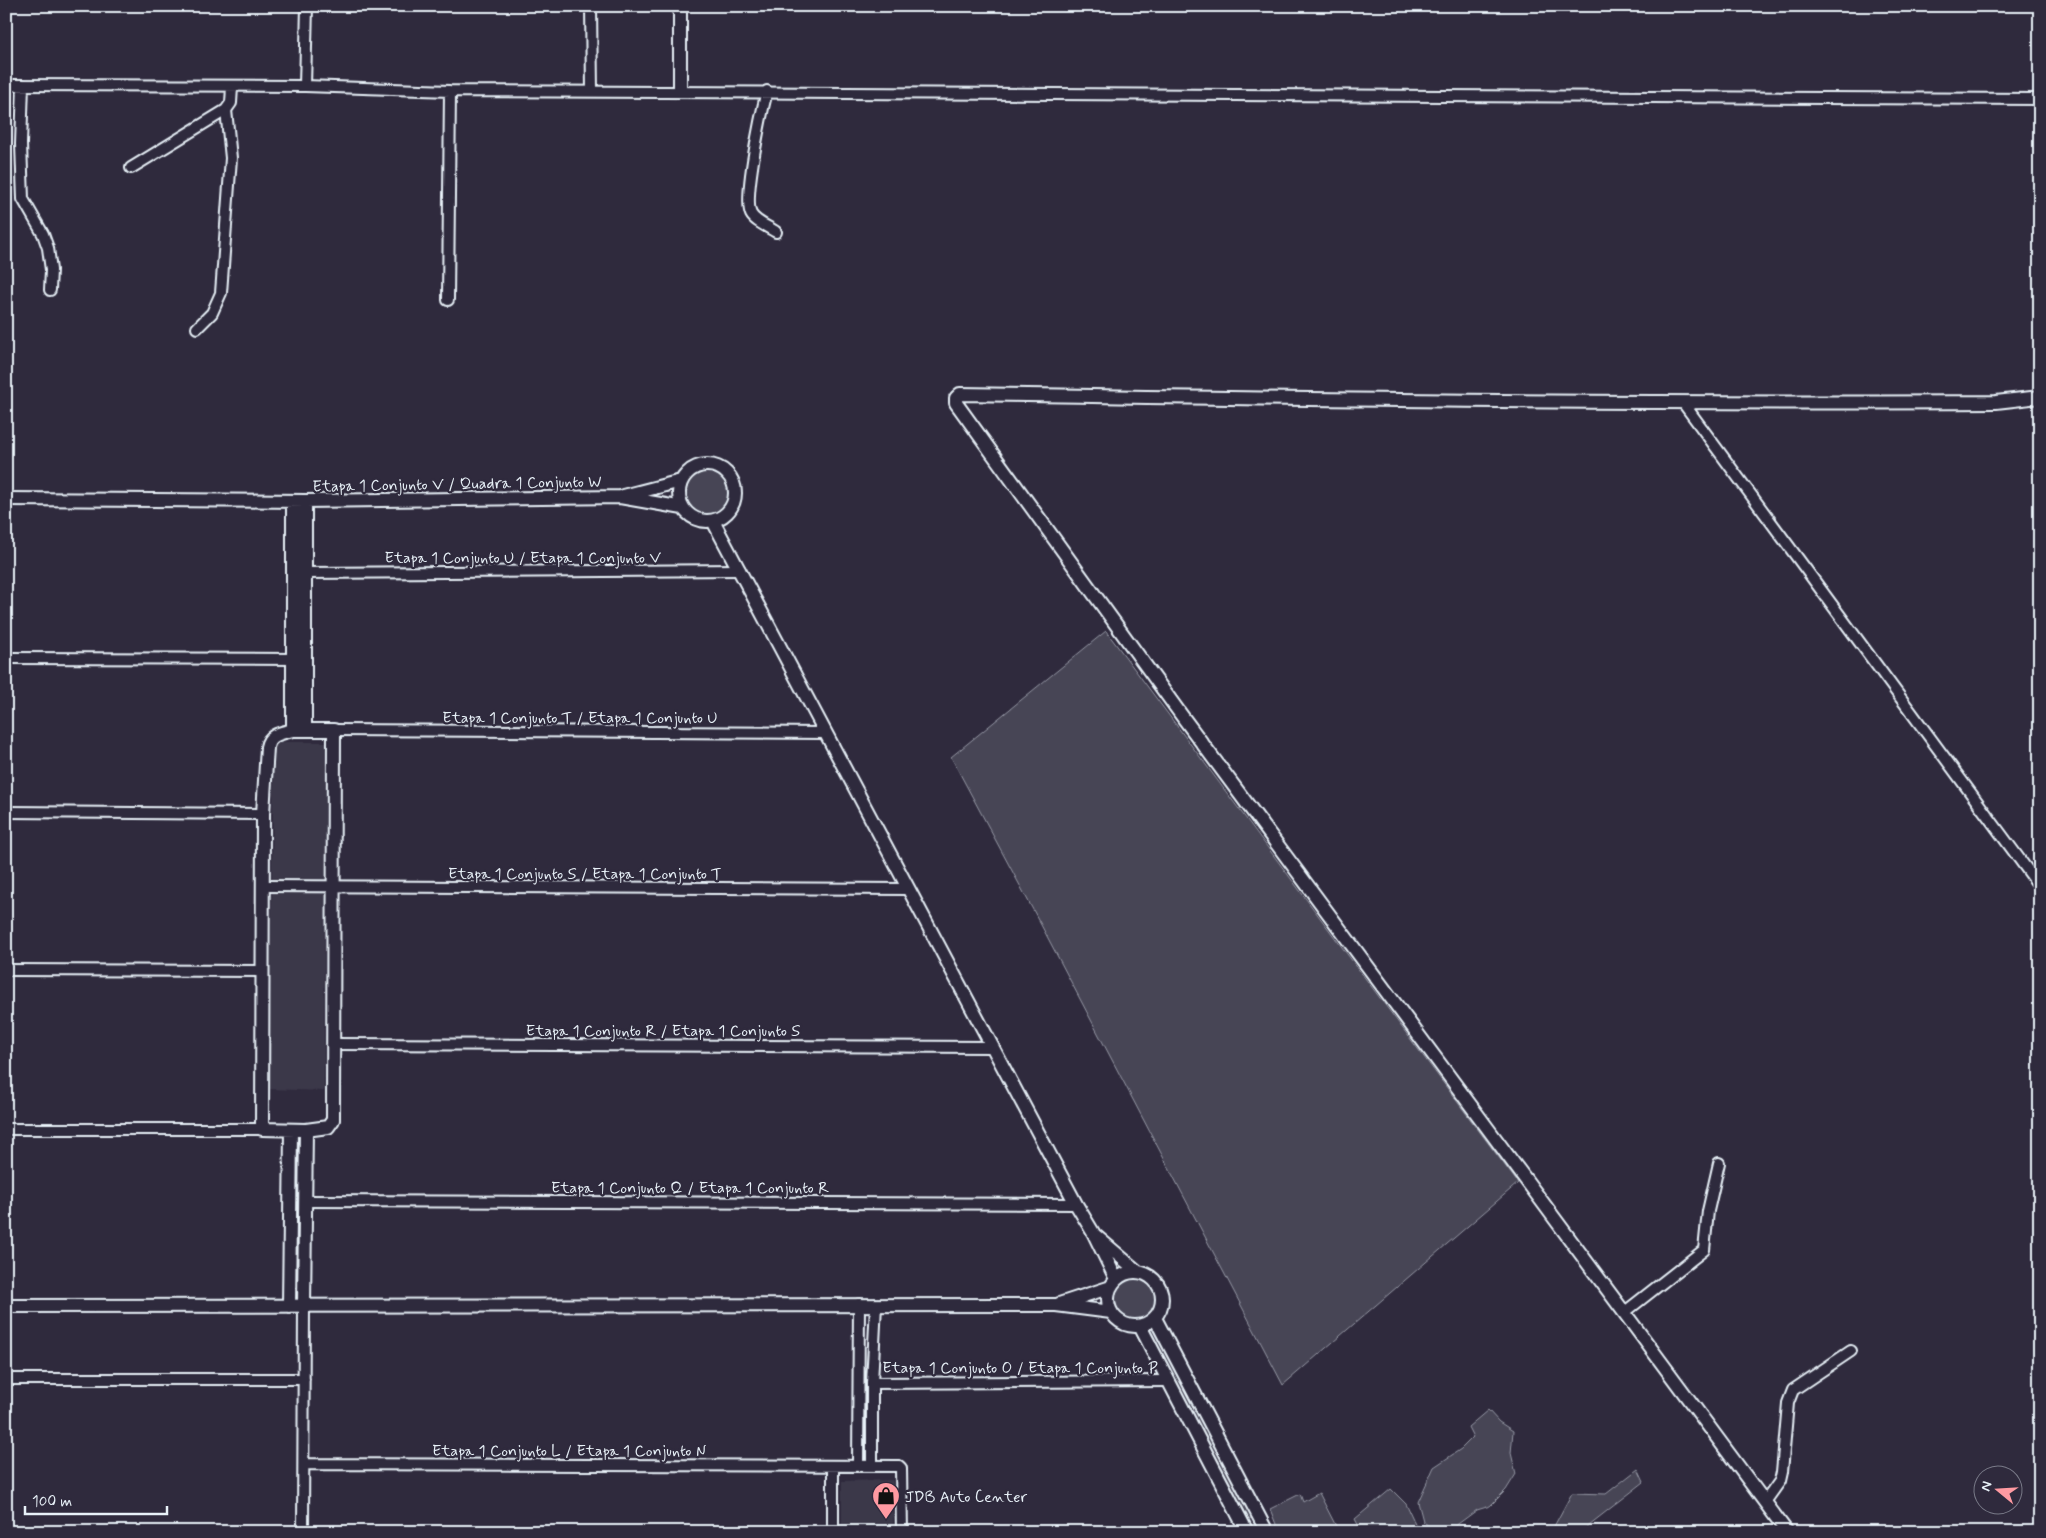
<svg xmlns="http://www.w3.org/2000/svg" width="2046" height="1538" viewBox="0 0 2046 1538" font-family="Mynerve,sans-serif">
	<rect width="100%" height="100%" fill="#2f2a3d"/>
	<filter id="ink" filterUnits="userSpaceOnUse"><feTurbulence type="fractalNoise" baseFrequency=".02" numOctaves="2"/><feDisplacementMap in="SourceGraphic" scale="10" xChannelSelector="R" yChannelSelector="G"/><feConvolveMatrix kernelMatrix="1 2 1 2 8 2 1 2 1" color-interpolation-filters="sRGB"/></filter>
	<g filter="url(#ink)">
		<!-- built -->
		<path fill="#3b3749" d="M274,742h52l-2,349 -56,-2z
			M893,1480v52h-51v-51z"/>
		<!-- green -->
		<path fill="#464455" stroke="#979aa6" d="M684 493a23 23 0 1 1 46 0a23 23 0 1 1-46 0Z
			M1106,631l412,552 -235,202 -244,-464 -88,-164z
			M1113 1299a22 22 0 1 1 44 0a22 22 0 1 1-44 0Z
			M1154,1328l99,189 -4,2 -100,-189z
			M1488,1410l11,12 14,9 -2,22 5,21 -10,16 -16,16 -13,4 -30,22h-12l-12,-11 -5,-19 16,-35 27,-18 12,-12 -5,-10z
			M1638,1469l6,13 -64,50h-29l21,-39 34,1z
			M1391,1489l15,15 13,28h-57l-7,-13z
			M1319,1493l20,39h-60l-9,-23 30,-15 3,8z"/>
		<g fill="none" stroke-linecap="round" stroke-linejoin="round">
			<defs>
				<path id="minor" d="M591,6l1,85
					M6,85l299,1 145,5 1590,8
					M23,85l-2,59 2,55 20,35 5,14 3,22 -1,20
					M305,86l2,-80
					M767,91c-5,20 -24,107 -16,123 4,8 18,13 25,18
					M131,168l95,-58 5,-7 1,-16
					M448,300l2,-209
					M197,328l15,-15 9,-20 10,-135 -5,-48
					M1684,404l356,483
					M306,573l434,-3
					M6,658l294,1
					M334,730l492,3
					M6,812l257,2
					M263,886l644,3
					M6,970l256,1
					M334,1044l658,3
					M6,1129h256
					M305,1201l771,3
					M1625,1312l79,-62 4,-39 11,-48
					M6,1379h298
					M872,1383l296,-2
					M304,1464l595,2 2,2 1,64
					M858,1465l1,-161
					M872,1465v-82l4,-78
					M1765,1502l15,-21 2,-9 6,-69 5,-13 58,-39
					M303,1532l1,-226
					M833,1532v-66"/>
				<path id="tertiary" d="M680,91v-85
					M679 493a28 28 0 1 1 56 0a28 28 0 1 1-56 0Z
					M623,496l58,-15
					M6,499l299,2 315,-4 63,11
					M305,501v228
					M713,521l363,683 18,30 22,45
					M293,730h41l-1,390 -5,7 -22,3 -44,-1 1,-315 4,-67c2,-13 15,-14 26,-17z
					M293,730v-229
					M1096,1236l41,35
					M1108 1299a27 27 0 1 1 54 0a27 27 0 1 1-54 0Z
					M1059,1304l52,-17
					M6,1306l1050,-1 55,7
					M289,1306l2,-176
					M304,1306l2,-176
					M1155,1318l112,214
					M1140,1326l107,206
					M1787,1532l-605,-816 -226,-313v-5l4,-4c345,6 690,10 1036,8l44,-5"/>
			</defs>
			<!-- minor casing -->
			<use href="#minor" stroke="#e8f1f8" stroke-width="14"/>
			<!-- tertiary casing -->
			<use href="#tertiary" stroke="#e8f1f8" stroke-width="16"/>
			<!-- minor -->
			<use href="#minor" stroke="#2f2a3d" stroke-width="10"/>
			<!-- tertiary -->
			<use href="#tertiary" stroke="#2f2a3d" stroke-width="12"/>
		</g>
	</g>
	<!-- icons -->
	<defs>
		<symbol id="shop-pin" viewBox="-11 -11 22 30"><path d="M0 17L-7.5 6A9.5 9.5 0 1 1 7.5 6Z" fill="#ff9aa2" stroke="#2f2a3d"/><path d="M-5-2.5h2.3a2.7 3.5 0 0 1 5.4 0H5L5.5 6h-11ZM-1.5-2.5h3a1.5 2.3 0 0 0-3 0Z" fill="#111"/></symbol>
	</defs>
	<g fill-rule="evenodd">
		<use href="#shop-pin" x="870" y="1480" width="32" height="43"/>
	</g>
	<g text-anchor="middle" stroke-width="4.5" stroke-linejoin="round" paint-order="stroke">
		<!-- street labels -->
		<g font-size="16" fill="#e8f1f8" stroke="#2f2a3d">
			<text transform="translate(457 483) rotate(-1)" y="6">Etapa 1 Conjunto V / Quadra 1 Conjunto W</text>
			<text x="523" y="563">Etapa 1 Conjunto U / Etapa 1 Conjunto V</text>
			<text x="580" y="723">Etapa 1 Conjunto T / Etapa 1 Conjunto U</text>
			<text x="585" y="879">Etapa 1 Conjunto S / Etapa 1 Conjunto T</text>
			<text x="663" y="1036">Etapa 1 Conjunto R / Etapa 1 Conjunto S</text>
			<text x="690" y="1193">Etapa 1 Conjunto Q / Etapa 1 Conjunto R</text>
			<text x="1020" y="1373">Etapa 1 Conjunto O / Etapa 1 Conjunto P</text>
			<text x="569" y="1456">Etapa 1 Conjunto L / Etapa 1 Conjunto N</text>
		</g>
		<!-- poi labels -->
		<g font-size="16" fill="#e8f1f8" stroke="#2f2a3d" text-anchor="start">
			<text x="905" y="1502">JDB Auto Center</text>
		</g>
	</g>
	<!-- margin -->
	<rect width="2046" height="1538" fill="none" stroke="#2f2a3d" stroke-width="25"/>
	<rect x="12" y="12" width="2021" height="1513" fill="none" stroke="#e8f1f8" stroke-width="2" filter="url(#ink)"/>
	<!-- north arrow -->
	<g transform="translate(1998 1490) rotate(288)"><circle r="24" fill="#2f2a3d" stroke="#797a88"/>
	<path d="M0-4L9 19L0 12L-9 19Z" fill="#ff9aa2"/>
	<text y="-8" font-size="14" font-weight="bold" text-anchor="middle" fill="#e8f1f8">N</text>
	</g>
	<!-- scale -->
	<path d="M25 1506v8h142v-8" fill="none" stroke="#e8f1f8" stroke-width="2.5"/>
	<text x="32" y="1506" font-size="15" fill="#e8f1f8" stroke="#2f2a3d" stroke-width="4" paint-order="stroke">100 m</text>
</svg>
